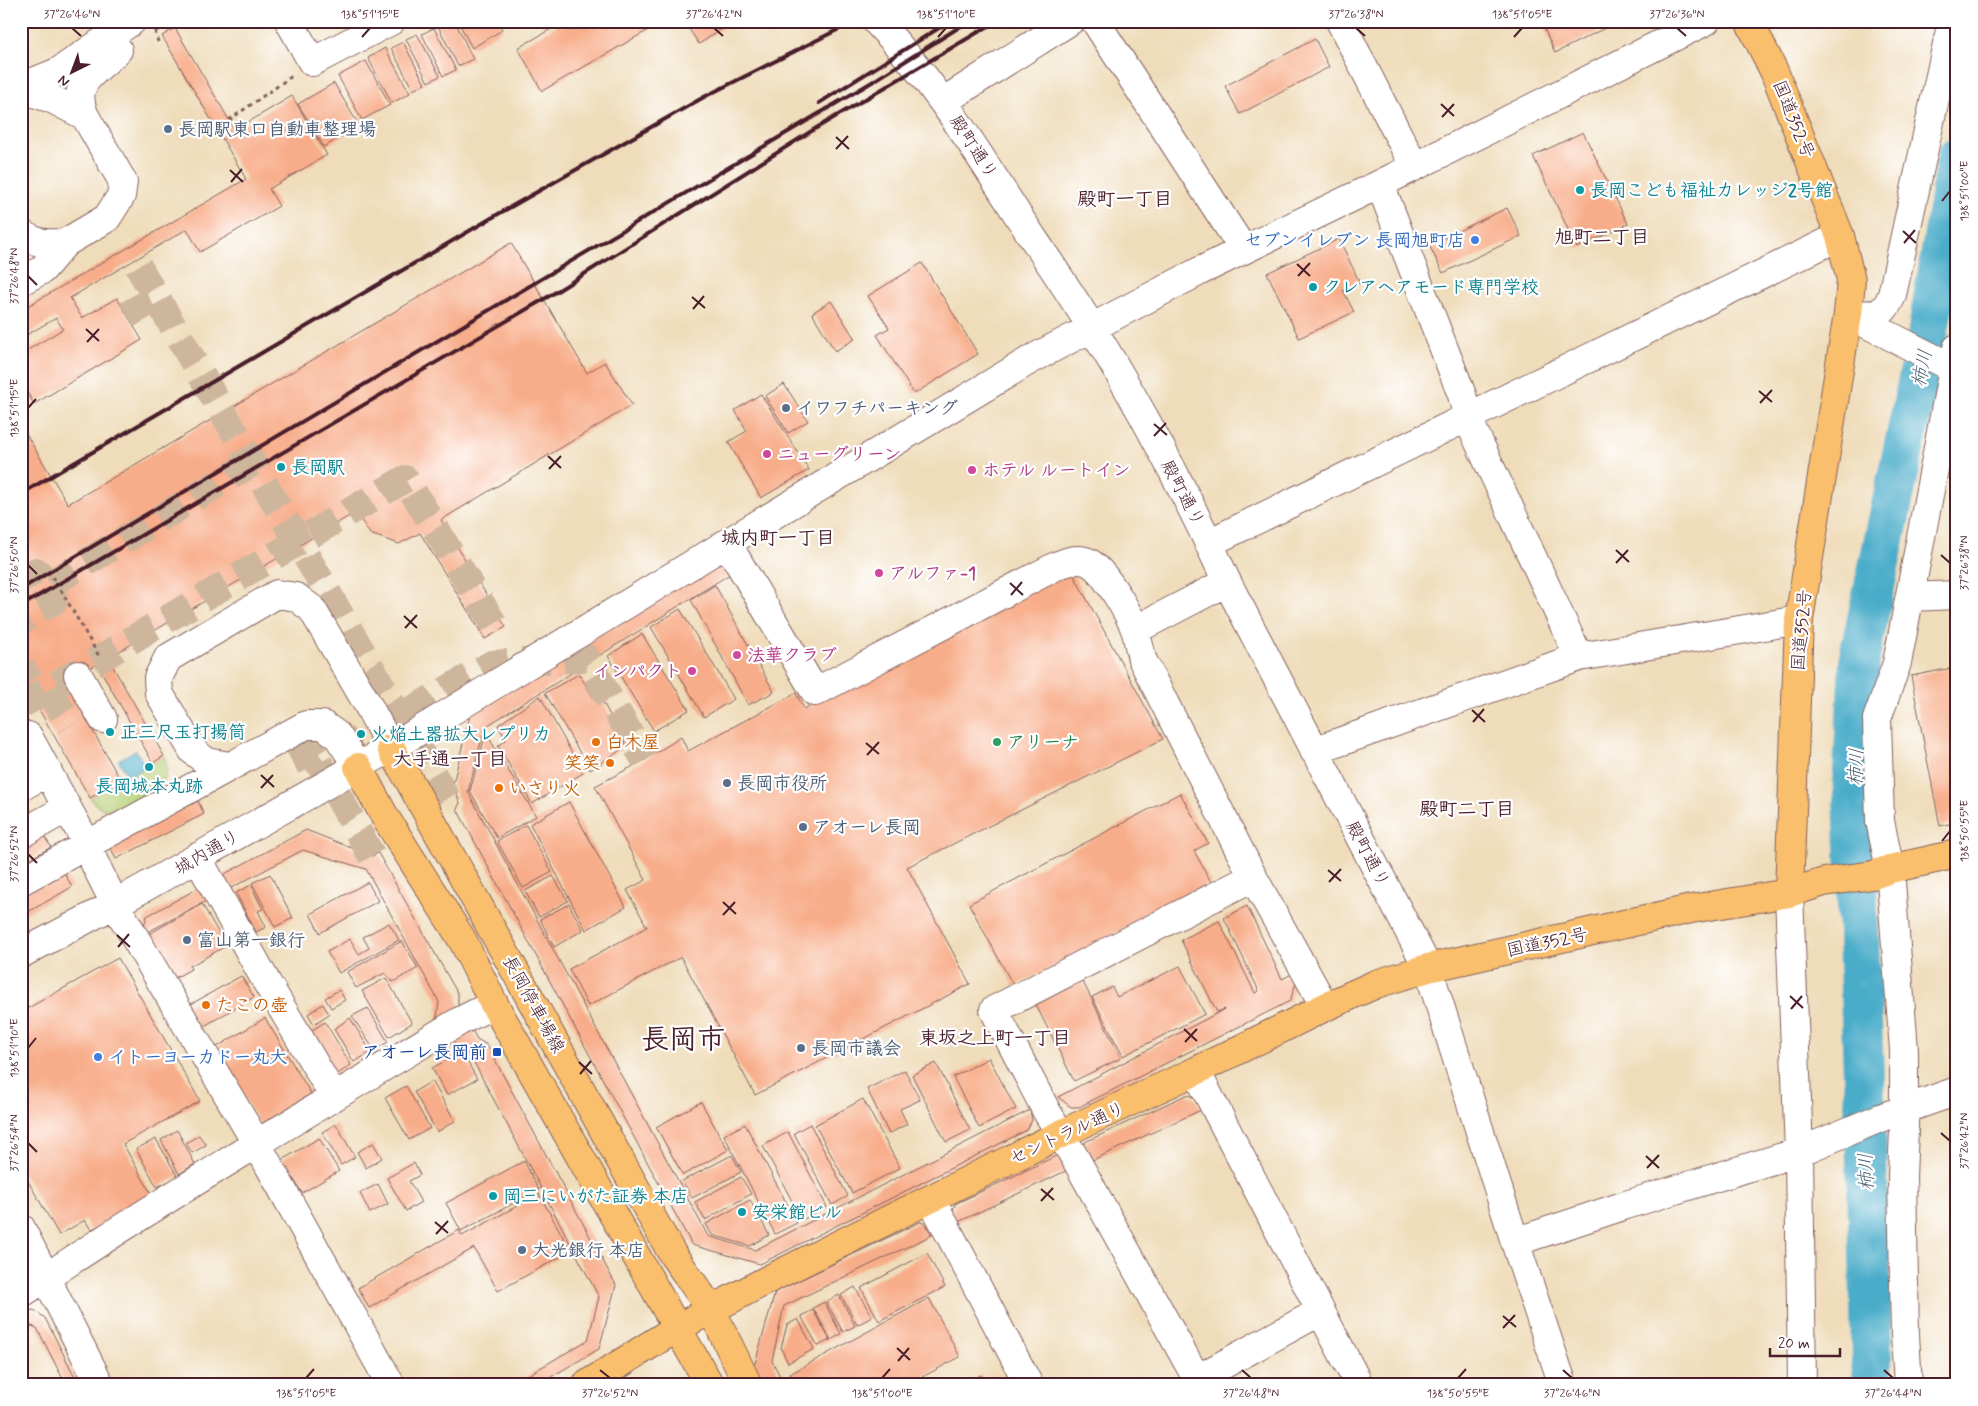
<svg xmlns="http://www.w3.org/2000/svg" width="1978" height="1406" viewBox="0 0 1978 1406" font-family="Mynerve,'Klee One',sans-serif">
	<rect width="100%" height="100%" fill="#fff"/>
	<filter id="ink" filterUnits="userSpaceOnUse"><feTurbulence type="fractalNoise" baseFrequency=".02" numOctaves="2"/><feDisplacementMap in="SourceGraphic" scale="10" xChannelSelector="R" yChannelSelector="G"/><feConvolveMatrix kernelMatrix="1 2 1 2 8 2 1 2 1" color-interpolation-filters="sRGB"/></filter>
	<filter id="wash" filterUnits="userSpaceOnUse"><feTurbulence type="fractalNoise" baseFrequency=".0096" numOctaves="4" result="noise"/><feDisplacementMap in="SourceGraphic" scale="20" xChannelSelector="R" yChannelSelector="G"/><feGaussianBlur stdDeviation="1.12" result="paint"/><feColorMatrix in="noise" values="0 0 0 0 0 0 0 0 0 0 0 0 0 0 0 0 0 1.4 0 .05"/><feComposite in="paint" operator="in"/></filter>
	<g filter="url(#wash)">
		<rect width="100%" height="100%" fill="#efdcba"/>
		<!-- green -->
		<path fill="#b5cf74" stroke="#807750" d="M164,756c3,8 5,15 0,23 -5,9 -14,13 -22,17 -18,11 -36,24 -52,2z"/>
		<!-- water -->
		<path fill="#4aacc9" stroke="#4a667a" d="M136,750l10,17 -18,10 -10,-17z"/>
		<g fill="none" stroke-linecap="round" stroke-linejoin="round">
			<!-- river -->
			<path stroke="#4aacc9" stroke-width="41" d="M1872,1385l-3,-153 -16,-453 7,-125 67,-315 30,-181"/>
		</g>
		<g id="blocks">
			<!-- building -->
			<path fill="#f8ad8a" d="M443,21h12l18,38 -15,7 -21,-42z
				M458,21h40l4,9 -30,18z
				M565,21h99l-122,70 -24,-43z
				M687,21h47l-35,23 -14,-21z
				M1541,21h78l-64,32z
				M175,28l60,102 57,-34 35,59 -58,34 10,17 -79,46 -13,-23 -117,69 12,20 35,-20 25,42 -108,64 -13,-22v-28l42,-25 -7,-11 -35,20v-28l225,-131 -84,-143z
				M434,28l22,42 -13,6 -21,-42z
				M417,34l23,42 -12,6 -22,-43z
				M1315,39l14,28 -89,47 -15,-28z
				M403,42l22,42 -12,6 -22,-42z
				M385,48l25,45 -18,10 -24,-45z
				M366,61l24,44 -28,15 -24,-44z
				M334,83l25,43 -35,21 -26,-43z
				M1583,132l45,92 -51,24 -44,-92z
				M1507,208l14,28 -78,37 -14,-28z
				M1339,239l21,44 -17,7 11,22 -55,26 -32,-65z
				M511,243l76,130 18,-11 27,43 -191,115 65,107 -21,12 -65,-106 -21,11 -29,-10 -14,-22 -248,146 56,98 -11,7 -56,-99 -31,19 55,98 -31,17 -56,-97 -13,8v-278l2,-2 45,75z
				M922,263l56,91 -64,40 -37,-59 12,-7 -21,-32z
				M831,301l24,38 -20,12 -23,-38z
				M784,384l24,37 -20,12 -23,-37z
				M761,394l48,76 -48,28 -33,-56 19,-11 -12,-21z
				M730,554l8,15 -253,158 -17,65 240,444 47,14 275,-140 2,10 -5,10 -267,134 -68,-19 -235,-436 3,-6 -7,-19 17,-69z
				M1071,570l92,169 -256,128 63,117 -215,111 -74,-138 -93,49 -19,-37 78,-42 -20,-37 19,-10 -51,-94 50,-26 36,-23 7,14 108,-58 8,16z
				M715,585l59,107 -26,13 -57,-105z
				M680,609l54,90 -30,18 -53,-90z
				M642,634l47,76 -35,21 -46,-75z
				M1957,667v155l-17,4 -29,-150z
				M579,674l15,25h7l26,47 -37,24 -45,-77z
				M540,696l43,77 -51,31 -34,-58 8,-6 -8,-15z
				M486,733l50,83 -39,22 -27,-47z
				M1180,793l28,50 -14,8 17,31 -197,105 -45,-83z
				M25,801l7,13 -11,5v-16z
				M198,801l6,13 -88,45 -6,-13z
				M569,802l57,105 -40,23 -56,-106z
				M526,825l26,47 -29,16 -26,-47z
				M306,830l66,26 6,-3 80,141v11l19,34 10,6 129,240 -17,64 -62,36h-26l77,-45 11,-43 -129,-242 -14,-7 -19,-31 2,-15 -73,-133 -63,-19 -159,84 -2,-3 5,-15z
				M44,836l7,11 -30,17v-15z
				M64,872l8,15 -51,29v-20z
				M270,874l23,44 -18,9 -23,-44z
				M553,876l15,25 -29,16 -14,-26z
				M368,882l10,19 -58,32 -10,-19z
				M251,885l12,24 -5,2 8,16 -10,5 -20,-39z
				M202,904l24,42 -36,20 1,3 -18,10 -26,-44z
				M569,904l14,26 -29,17 -14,-28z
				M1247,906l35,73 10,-5 4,9 -6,18 -211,106h-8l-13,-10 167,-88 -8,3 -36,-72 38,-19 36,72 4,-2 -35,-73z
				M389,923l10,17 -60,33 -12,-21 23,-13 9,15 10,-6 -6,-11z
				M402,941l16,27 -25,14 -8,-9 -29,15 -9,-16z
				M118,958l82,143 -77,43 29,51 -61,35 -6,-10 -26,15 -38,-66v-157z
				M1180,966l25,48 -82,42 -31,-59 20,-10 5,10z
				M241,976l13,21 -55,32 -13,-22z
				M386,978l26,45 -23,14 -27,-46z
				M1082,980l39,78 -47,23 -39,-78z
				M339,990l6,10 -14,8 -6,-10z
				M323,1004l6,10 -15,10 -6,-10z
				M368,1008l20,34 -14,8 -22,-34z
				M265,1018l48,79 -51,31 -47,-80z
				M350,1018l21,34 -17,10 -20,-33z
				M325,1022l26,43 -16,11 -26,-44z
				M462,1052l15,27 -30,16 -15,-27z
				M989,1058l27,51 -37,19 -26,-51z
				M936,1063l34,67 -24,12 -34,-67z
				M905,1070l15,30 -20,9 7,15 -18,10 -22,-45z
				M432,1081l23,40 -18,11 -23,-40z
				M406,1086l24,42 -21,12 -24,-42z
				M1186,1095l8,2 7,13 -117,54 -4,-14 5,-8z
				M863,1099l37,69 -48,25 -37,-68z
				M701,1102l27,48 -45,25 -27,-48z
				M336,1124l19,33 -14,8 -19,-33z
				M745,1124l52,99 -22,11 -51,-99z
				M810,1124l38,72 -16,9 -38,-72z
				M177,1130l18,34 -16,10 -18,-34z
				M788,1132l39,75 -25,13 -39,-74z
				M199,1135l7,10 -14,8 -6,-10z
				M319,1138l20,33 -37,22 -20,-33z
				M156,1139l22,38 -21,10 -21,-38z
				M373,1143l9,15 -16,10 -9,-16z
				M732,1155l9,17 -49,26 -10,-17z
				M1058,1155l12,14 -114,54 -4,-9 3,-10z
				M524,1161l15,29 -78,41 -15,-28z
				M414,1163l6,12 -11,6 12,21 -15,9 -19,-33z
				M741,1177l10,17 -46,26 -10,-18z
				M378,1184l10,20 -18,9 -10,-20z
				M539,1194l32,57 -73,40 -24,-43 -105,60 -11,-20 101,-58 3,6z
				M750,1200l19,35 -19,11 -38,-11 -6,-11z
				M920,1222l6,2 6,11 -148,71 -12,55 13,24h-21l-10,-18 21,-75z
				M927,1253l18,34 -66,34 -18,-33z
				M855,1287l17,30 -15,8 -16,-30z
				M839,1295l16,31 -12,6 -17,-30z
				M929,1298l31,59 -53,28h-111l-6,-11z
				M824,1302l17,32 -10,6 -18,-32z
				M34,1310l11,8 34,67h-13l-29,-57 -16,-6v-10z
				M813,1310l17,30 -12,6 -17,-30z
				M798,1319l16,30 -26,14 -7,-15 6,-23z
				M981,1375l5,10h-23z"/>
		</g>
	</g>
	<g filter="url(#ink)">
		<use href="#blocks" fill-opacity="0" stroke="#84615d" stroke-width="1"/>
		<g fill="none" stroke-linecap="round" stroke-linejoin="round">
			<!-- minor-tunnel -->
			<path stroke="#ceb69d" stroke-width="28" stroke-dasharray="28 14" stroke-linecap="butt" d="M138,266l312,538
				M127,315l29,-17
				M21,579l15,-8 14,13 4,17 -33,20
				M50,584l202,-121
				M21,667l9,14
				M49,689l21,37
				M21,705l384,-226 93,152
				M292,762l20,-11 7,12
				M372,856l-53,-93 173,-99 94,-6 59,102"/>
			<defs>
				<path id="minor" d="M289,21l23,41 79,-41
					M876,21c58,60 100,129 145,199 24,36 48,71 71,108 50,81 95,167 135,254l201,386 87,274 48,143
					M1095,21l148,228
					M1340,21l74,145
					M21,87l37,-15 74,-51
					M21,89l31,10 33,17 38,66 -2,14 -14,22 -42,25 -23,27 -21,11
					M944,101l126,-80
					M85,116c-16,-35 12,-44 33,-66
					M1380,184l82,211 6,24 111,238
					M21,233c14,11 27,11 44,10
					M1848,314c24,0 34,6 44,-19l60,-274
					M1851,316l106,54
					M727,543l88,149 243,-127c9,-3 20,-8 30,-3 16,7 42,53 48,70 2,9 4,18 6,27l111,218 72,130
					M1209,543l631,-307
					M1910,597l47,-2
					M1135,630l92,-48
					M78,675l25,44
					M21,738l7,-2 6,11 53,97 7,18 21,42 142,240 134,241
					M1314,751l265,-94 220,-37
					M229,766l-22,-4 -14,-11 -34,-58 -1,-15 10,-20 109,-64 19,3 16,12 56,96 23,43
					M21,787l27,-15
					M21,834l46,-26
					M197,857l69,124 68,116
					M1253,877l-259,133 53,102 28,46 122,221 124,-68
					M21,881l285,-156h17l14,10 21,32
					M1789,893l10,259 3,233
					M21,954l94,-50 276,-156 336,-205 303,-183 170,-89 180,-87 326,-163
					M1196,1071l163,314
					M931,1199l98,186
					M21,1228l79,157
					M1515,1242l111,-37 173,-53 81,-34 77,-27
					M21,1294c143,-96 291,-184 439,-273l34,-17
					M1908,1385l-3,-50 -3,-159 2,-46v-80l-14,-181 -10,-48 -3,-102 20,-56 60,-315"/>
				<path id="major" d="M391,748l282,507 38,54
					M358,767l27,50 78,124 31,63 183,324
					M1789,893l35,-11 49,-7 17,-6 67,-15"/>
				<path id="highway" d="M711,1309l37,76
					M677,1328l33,57
					M586,1385l91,-57 88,-47 296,-147 135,-63 129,-64 51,-23 52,-16 263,-59 98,-16 10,-273 49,-306 3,-34 -11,-44 -66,-165 -25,-50"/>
			</defs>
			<!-- minor casing -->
			<use href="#minor" stroke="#84615d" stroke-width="30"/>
			<!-- major casing -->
			<use href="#major" stroke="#84615d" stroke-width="30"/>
			<!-- highway casing -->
			<use href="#highway" stroke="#84615d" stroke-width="30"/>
			<!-- path -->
			<path stroke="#84615d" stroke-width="3" stroke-dasharray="4 4" stroke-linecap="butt" d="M155,31l3,11
				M156,31l7,-4 4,6
				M229,120l63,-44
				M52,580l2,-2 46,80"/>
			<!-- minor -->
			<use href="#minor" stroke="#fff" stroke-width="28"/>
			<!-- major -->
			<use href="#major" stroke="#f9bf6d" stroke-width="28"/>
			<!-- highway -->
			<use href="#highway" stroke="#f9bf6d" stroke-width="28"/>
			<!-- rail -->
			<path stroke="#4a1f2b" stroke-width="4" d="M819,103l131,-82
				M21,494l479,-281 204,-116 151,-76
				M21,589l851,-507 97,-61
				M21,606l530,-311 267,-168 179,-106"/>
		</g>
	</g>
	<!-- ticks -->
	<path fill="none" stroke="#4a1f2b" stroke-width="2" d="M72,28l9,8M714,28l9,8M1356,28l9,8M1677,28l9,8M362,37l8,-9M938,37l8,-9M1514,37l8,-9M1441,104l13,12M1442,117l12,-13M836,137l13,12M836,149l12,-13M230,170l13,12M231,182l11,-13M1942,201l8,-10M1903,231l13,12M1904,243l11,-13M1297,264l13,12M28,276l9,9M1298,276l12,-13M692,297l13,11M693,309l11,-13M86,329l13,12M87,342l12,-13M1759,391l13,11M1760,403l12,-13M28,408l8,-9M1154,424l13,11M1154,436l12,-13M548,456l13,12M549,469l12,-13M1616,550l13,12M1941,555l9,8M1616,563l12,-13M28,565l9,9M1010,583l13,12M1011,595l11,-13M404,616l13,12M405,628l12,-13M1472,710l13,12M1473,722l11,-13M866,743l13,11M867,755l12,-13M261,775l13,12M261,788l12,-13M1942,841l8,-10M28,854l9,9M1328,870l13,11M1329,882l12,-13M723,902l13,12M723,915l12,-13M117,935l13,12M118,947l11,-13M1790,996l13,12M1791,1009l11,-13M1184,1029l13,12M1185,1042l12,-13M28,1048l8,-10M579,1062l13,12M580,1074l11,-13M1941,1133l9,8M28,1143l9,9M1646,1156l13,12M1647,1168l12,-13M1041,1189l13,11M1041,1201l12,-13M435,1222l13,11M436,1234l12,-13M1503,1316l13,11M1503,1328l12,-13M897,1348l13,12M898,1361l11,-13M600,1370l10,8M1242,1370l9,8M1563,1370l9,8M1884,1370l9,8M306,1378l8,-9M882,1378l8,-9M1458,1378l8,-9"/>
	<!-- markers -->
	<g fill="#5c6f8a" stroke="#fff" stroke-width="2">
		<circle cx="168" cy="129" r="5"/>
		<circle cx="786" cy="408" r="5"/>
		<circle cx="727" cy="783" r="5"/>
		<circle cx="803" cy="827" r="5"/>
		<circle cx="187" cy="940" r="5"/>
		<circle cx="801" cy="1048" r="5"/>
		<circle cx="522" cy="1250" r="5"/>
	</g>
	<g fill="#0f9aa8" stroke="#fff" stroke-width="2">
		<circle cx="1580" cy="190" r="5"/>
		<circle cx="1313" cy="287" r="5"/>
		<circle cx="281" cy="467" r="5"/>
		<circle cx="110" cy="732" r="5"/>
		<circle cx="361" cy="734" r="5"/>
		<circle cx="149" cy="767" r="5"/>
		<circle cx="493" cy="1196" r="5"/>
		<circle cx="742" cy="1212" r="5"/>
	</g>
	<g fill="#3f7fe0" stroke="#fff" stroke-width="2">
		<circle cx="1475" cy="240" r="5"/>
		<circle cx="98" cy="1057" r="5"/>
	</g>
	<g fill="#d1479c" stroke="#fff" stroke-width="2">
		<circle cx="767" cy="454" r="5"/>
		<circle cx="972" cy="470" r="5"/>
		<circle cx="879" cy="573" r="5"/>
		<circle cx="737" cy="655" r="5"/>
		<circle cx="692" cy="671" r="5"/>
	</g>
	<g fill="#e8710a" stroke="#fff" stroke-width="2">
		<circle cx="596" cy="742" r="5"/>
		<circle cx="610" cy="763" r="5"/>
		<circle cx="499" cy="788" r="5"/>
		<circle cx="206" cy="1005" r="5"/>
	</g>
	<circle fill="#2e9e5b" stroke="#fff" stroke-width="2" cx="997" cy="742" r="5"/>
	<rect fill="#1a4fb4" stroke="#fff" stroke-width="2" x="492" y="1047" width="10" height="10" rx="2.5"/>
	<g text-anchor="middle" stroke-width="4.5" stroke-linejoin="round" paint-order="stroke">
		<!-- street labels -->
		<g font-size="18" fill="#4a1f2b" stroke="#fff">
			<text transform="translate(1794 119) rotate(68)" y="6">国道352号</text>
			<text transform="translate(974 147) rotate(57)" y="6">殿町通り</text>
			<text transform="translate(1183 493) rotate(62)" y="6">殿町通り</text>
			<text transform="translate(1801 630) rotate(-85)" y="6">国道352号</text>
			<text transform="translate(207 852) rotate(-30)" y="6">城内通り</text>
			<text transform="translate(1368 854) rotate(62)" y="6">殿町通り</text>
			<text transform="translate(1547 942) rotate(-12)" y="6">国道352号</text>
			<text transform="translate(534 1004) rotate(61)" y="6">長岡停車場線</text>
			<text transform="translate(1067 1133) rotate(-25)" y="6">セントラル通り</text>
		</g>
		<!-- service labels -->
		<g font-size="18" font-weight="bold" fill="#4e5e75" stroke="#fff" text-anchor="start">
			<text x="178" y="135">長岡駅東口自動車整理場</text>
			<text x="796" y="414">イワフチパーキング</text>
			<text x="737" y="789">長岡市役所</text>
			<text x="813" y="833">アオーレ長岡</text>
			<text x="197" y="946">富山第一銀行</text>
			<text x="811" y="1054">長岡市議会</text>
			<text x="532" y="1256">大光銀行 本店</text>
		</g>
		<!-- culture labels -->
		<g font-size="18" font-weight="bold" fill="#0d838f" stroke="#fff" text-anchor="start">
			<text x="1590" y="196">長岡こども福祉カレッジ2号館</text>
			<text x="1323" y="293">クレアヘアモード専門学校</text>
			<text x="291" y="473">長岡駅</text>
			<text x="120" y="738">正三尺玉打揚筒</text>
			<text x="371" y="740">火焔土器拡大レプリカ</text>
			<text x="149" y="792" text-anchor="middle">長岡城本丸跡</text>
			<text x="503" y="1202">岡三にいがた証券 本店</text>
			<text x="752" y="1218">安栄館ビル</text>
		</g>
		<!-- shop labels -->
		<g font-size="18" font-weight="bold" fill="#366cbe" stroke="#fff" text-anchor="end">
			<text x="1465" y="246">セブンイレブン 長岡旭町店</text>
			<text x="108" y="1063" text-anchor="start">イトーヨーカドー丸大</text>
		</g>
		<!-- hotel labels -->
		<g font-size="18" font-weight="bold" fill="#b23c85" stroke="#fff" text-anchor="start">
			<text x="777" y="460">ニューグリーン</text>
			<text x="982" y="476">ホテル ルートイン</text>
			<text x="889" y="579">アルファ-1</text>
			<text x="747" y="661">法華クラブ</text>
			<text x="682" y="677" text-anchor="end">インパクト</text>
		</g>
		<!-- food labels -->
		<g font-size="18" font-weight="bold" fill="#c56008" stroke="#fff" text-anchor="start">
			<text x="606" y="748">白木屋</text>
			<text x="600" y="769" text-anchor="end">笑笑</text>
			<text x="509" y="794">いさり火</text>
			<text x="216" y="1011">たこの壺</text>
		</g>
		<!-- leisure labels -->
		<g font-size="18" font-weight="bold" fill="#27864d" stroke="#fff" text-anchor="start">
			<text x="1007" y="748">アリーナ</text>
		</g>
		<!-- transit labels -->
		<g font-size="18" font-weight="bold" fill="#164399" stroke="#fff" text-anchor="end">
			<text x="487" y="1058">アオーレ長岡前</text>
		</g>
		<!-- neighbourhood labels -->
		<g font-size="19" font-weight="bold" fill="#4a1f2b" stroke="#fff">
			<text x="1125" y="205">殿町一丁目</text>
			<text x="1602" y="243">旭町二丁目</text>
			<text x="778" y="544">城内町一丁目</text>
			<text x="450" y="765">大手通一丁目</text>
			<text x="1467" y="815">殿町二丁目</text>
			<text x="995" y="1044">東坂之上町一丁目</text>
		</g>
		<!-- water labels -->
		<g font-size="19" font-style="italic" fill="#4a5e72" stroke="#fff">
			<text transform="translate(1921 368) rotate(-78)" y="7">柿川</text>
			<text transform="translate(1855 767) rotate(-88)" y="7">柿川</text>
			<text transform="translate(1865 1172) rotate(-92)" y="7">柿川</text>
		</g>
		<!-- town labels -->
		<g font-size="28" font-weight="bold" fill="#4a1f2b" stroke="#fff">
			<text x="683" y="1048">長岡市</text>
		</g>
	</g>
	<!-- margin -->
	<rect width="1978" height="1406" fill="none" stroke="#fff" stroke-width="55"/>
	<!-- north arrow -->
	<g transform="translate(72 72) rotate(222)" stroke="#ffffff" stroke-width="4" paint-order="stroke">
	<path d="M0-4L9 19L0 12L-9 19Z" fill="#4a1f2b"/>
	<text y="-8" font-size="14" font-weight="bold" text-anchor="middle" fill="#4a1f2b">N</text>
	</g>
	<!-- scale -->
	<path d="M1770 1348v8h70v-8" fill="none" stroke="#4a1f2b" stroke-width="2.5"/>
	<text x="1778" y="1348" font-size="15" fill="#4a1f2b" stroke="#ffffff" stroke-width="4" paint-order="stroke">20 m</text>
	<rect x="28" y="28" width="1922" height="1350" fill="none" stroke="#4a1f2b" stroke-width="2"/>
	<g font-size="12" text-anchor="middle" fill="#4a1f2b">
		<text x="72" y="18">37°26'46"N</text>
		<text x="370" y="18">138°51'15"E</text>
		<text x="714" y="18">37°26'42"N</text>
		<text x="946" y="18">138°51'10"E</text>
		<text x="1356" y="18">37°26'38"N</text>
		<text x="1522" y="18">138°51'05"E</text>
		<text x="1677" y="18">37°26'36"N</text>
		<text transform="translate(1964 191) rotate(-90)" y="4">138°51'00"E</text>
		<text transform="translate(14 276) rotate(-90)" y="4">37°26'48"N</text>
		<text transform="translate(14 408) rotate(-90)" y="4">138°51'15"E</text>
		<text transform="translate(1964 563) rotate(-90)" y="4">37°26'38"N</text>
		<text transform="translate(14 565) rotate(-90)" y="4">37°26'50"N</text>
		<text transform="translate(1964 831) rotate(-90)" y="4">138°50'55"E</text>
		<text transform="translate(14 854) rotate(-90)" y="4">37°26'52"N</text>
		<text transform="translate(14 1048) rotate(-90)" y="4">138°51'10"E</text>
		<text transform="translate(1964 1141) rotate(-90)" y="4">37°26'42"N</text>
		<text transform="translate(14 1143) rotate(-90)" y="4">37°26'54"N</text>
		<text x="306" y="1397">138°51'05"E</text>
		<text x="610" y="1397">37°26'52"N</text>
		<text x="882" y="1397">138°51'00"E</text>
		<text x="1251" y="1397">37°26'48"N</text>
		<text x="1458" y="1397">138°50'55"E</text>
		<text x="1572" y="1397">37°26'46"N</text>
		<text x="1893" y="1397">37°26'44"N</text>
	</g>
</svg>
